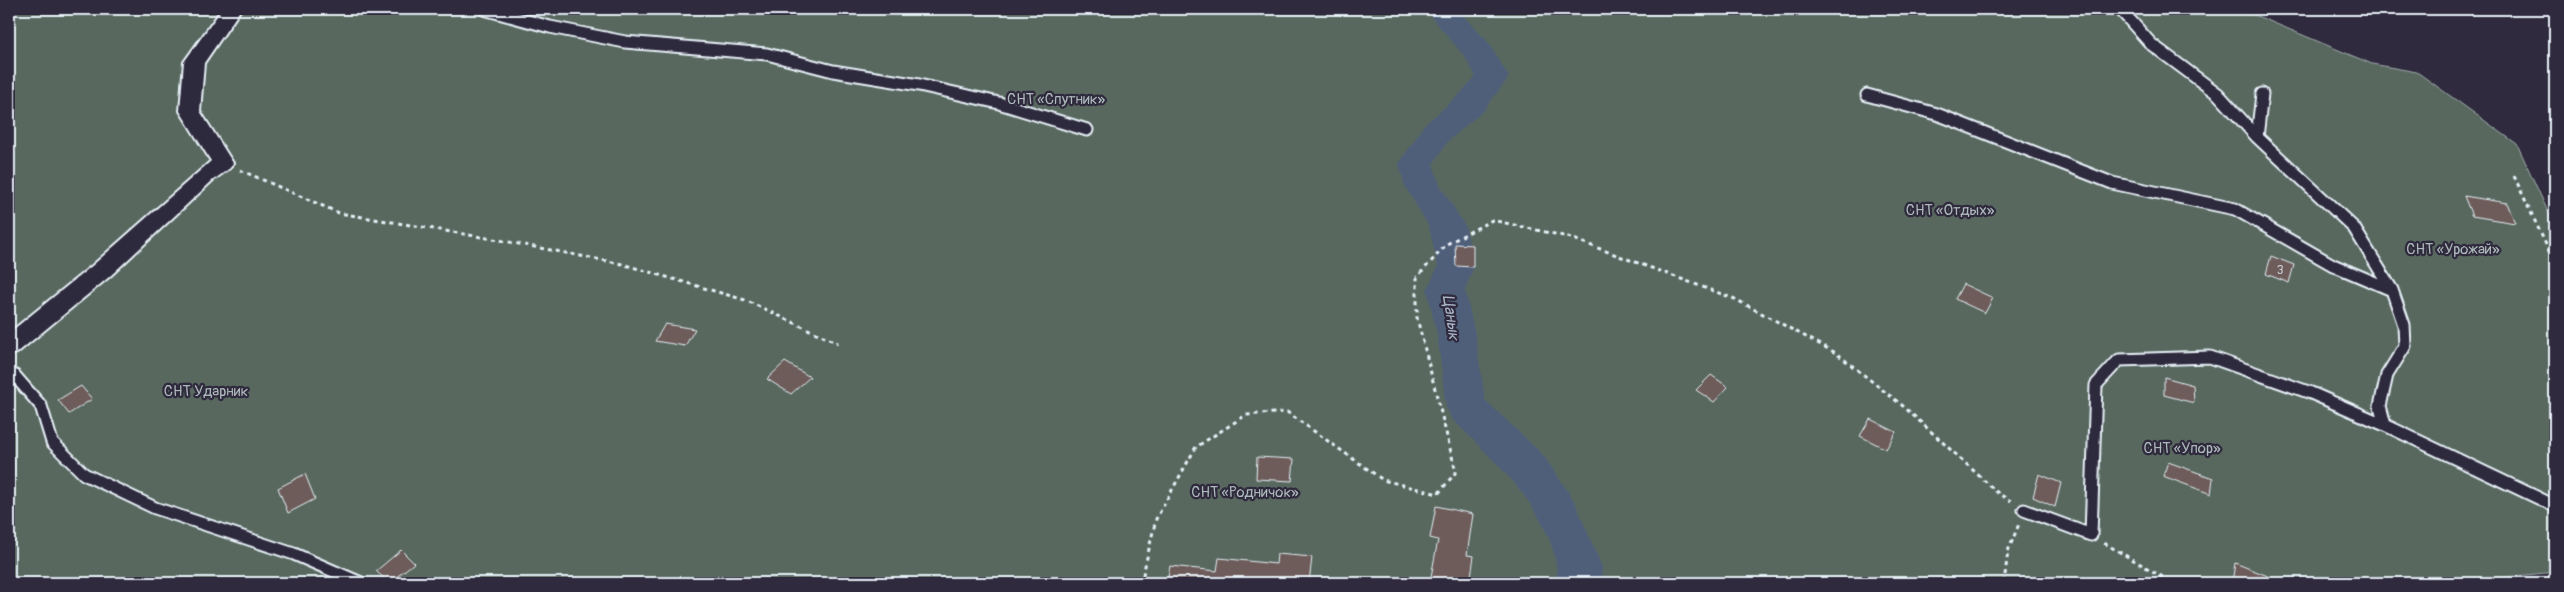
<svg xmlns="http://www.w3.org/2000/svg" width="2564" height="592" viewBox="0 0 2564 592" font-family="Pangolin,sans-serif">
	<rect width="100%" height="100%" fill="#2f2a3d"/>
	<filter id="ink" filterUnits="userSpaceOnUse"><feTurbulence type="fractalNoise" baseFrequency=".02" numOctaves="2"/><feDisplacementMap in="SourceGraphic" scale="10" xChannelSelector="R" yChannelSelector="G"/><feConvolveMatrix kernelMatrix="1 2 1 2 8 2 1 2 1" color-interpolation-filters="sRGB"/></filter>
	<g filter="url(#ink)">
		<!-- green -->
		<path fill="#58685f" stroke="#a0acac" d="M9,9h2243l-2,4 122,51 45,8 100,72 38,83v345l-57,6 -4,5h-2485z"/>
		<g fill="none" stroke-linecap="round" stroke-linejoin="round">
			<!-- river -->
			<path fill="#505f7a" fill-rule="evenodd" d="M1425,9h32l31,33 21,35 -26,34 -35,30 -15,23 7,21 25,41 9,40 -9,24 11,49 9,61 58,55 32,47 27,65 -1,16h-44c3,-66 -62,-121 -105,-164l-6,-12 -8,-68 -11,-49 11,-24 -9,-39 -24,-41 -6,-22 25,-39 35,-30 17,-19 -11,-19z"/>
		</g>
		<!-- building -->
		<path fill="#6d5c5a" stroke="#e8f1f8" d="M2464,196l43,7 8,20 -43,-7z
			M1455,244l18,1v22l-17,-1z
			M2271,256l23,9 -5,18 -23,-9z
			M1963,284l30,14 -8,15 -30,-14z
			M665,324l30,5 -10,17 -30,-5z
			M785,362l25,15 -19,17 -24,-15z
			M1711,375l17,12 -14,15 -18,-12z
			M2164,377l29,8 1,18 -30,-8z
			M81,386l11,13 -23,15 -11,-14z
			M1870,419l26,13 -10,17 -26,-13z
			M1257,457l37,2 -2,22 -36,-2z
			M2168,462l45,16 -2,16 -48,-18z
			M305,474l10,25 -27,14 -10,-25z
			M2039,474l22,9 -6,24 -22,-10z
			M1436,506l37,8 -6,41 7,1 -4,27 -40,-1 8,-42 -8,-2z
			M401,550l13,13 -25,20 -13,-12z
			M1277,554l35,3 -3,26h-142l3,-17 47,5 2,-13 57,6z
			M2235,563l48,19v1h-51z"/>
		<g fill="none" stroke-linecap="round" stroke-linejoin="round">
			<defs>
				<path id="service" d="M484,9l66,18 75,15 142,12 66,17 86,14 80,18 88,27
					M2120,9l31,35 67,50 39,43
					M2262,94l-5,43 97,91 38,62 12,35 1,21 -18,29 -7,31 5,19
					M1867,95l70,19 175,69 123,26 98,56 59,25
					M9,373l6,3 26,30 11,36 32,32 71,34 139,46 67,29
					M2024,510l67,25 5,-150 23,-25 91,-3 101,36 74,32 170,81"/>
				<path id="minor" d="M222,9h19l-37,54 -4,48 33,52 -3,5 -18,13 -103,96 -92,76 -8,2v-22l84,-68 118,-104 -31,-50 4,-49z"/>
			</defs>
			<!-- service casing -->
			<use href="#service" stroke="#e8f1f8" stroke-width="15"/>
			<!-- minor casing -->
			<use href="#minor" stroke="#e8f1f8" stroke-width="4"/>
			<!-- path -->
			<path stroke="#e8f1f8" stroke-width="3" stroke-dasharray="4 4" stroke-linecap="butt" d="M240,170l99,43 160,27 123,24 123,36 93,43
				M2514,176l41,88
				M2104,543l69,40
				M1141,583l15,-64 40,-72 50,-32 41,-3 96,68 55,14 18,-22 -39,-154v-41l30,-33 45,-24 76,17 167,62 101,54 67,53 96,88 12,7
				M2004,583l4,-32 11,-27"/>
			<!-- service -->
			<use href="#service" stroke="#2f2a3d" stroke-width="11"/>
			<!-- minor -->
			<use href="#minor" fill="#2f2a3d" fill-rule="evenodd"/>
		</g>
	</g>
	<g text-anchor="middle" stroke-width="4.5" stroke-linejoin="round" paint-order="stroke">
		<!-- number labels -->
		<g font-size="12" fill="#c9ccd0">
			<text x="2280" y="274">3</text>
		</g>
		<!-- park labels -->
		<g font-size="15" fill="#aebabb" stroke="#2f2a3d">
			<text x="1056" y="104">СНТ «Спутник»</text>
			<text x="1950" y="215">СНТ «Отдых»</text>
			<text x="2453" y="254">СНТ «Урожай»</text>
			<text x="206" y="396">СНТ Ударник</text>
			<text x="2182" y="453">СНТ «Упор»</text>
			<text x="1245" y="497">СНТ «Родничок»</text>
		</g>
		<!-- water labels -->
		<g font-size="16" font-style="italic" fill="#abb7c6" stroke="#2f2a3d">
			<text transform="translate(1452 317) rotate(82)" y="6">Цанык</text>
		</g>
	</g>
	<!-- margin -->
	<rect width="2564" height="592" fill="none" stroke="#2f2a3d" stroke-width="30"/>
	<rect x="15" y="15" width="2534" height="562" fill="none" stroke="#e8f1f8" stroke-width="2" filter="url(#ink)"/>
</svg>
